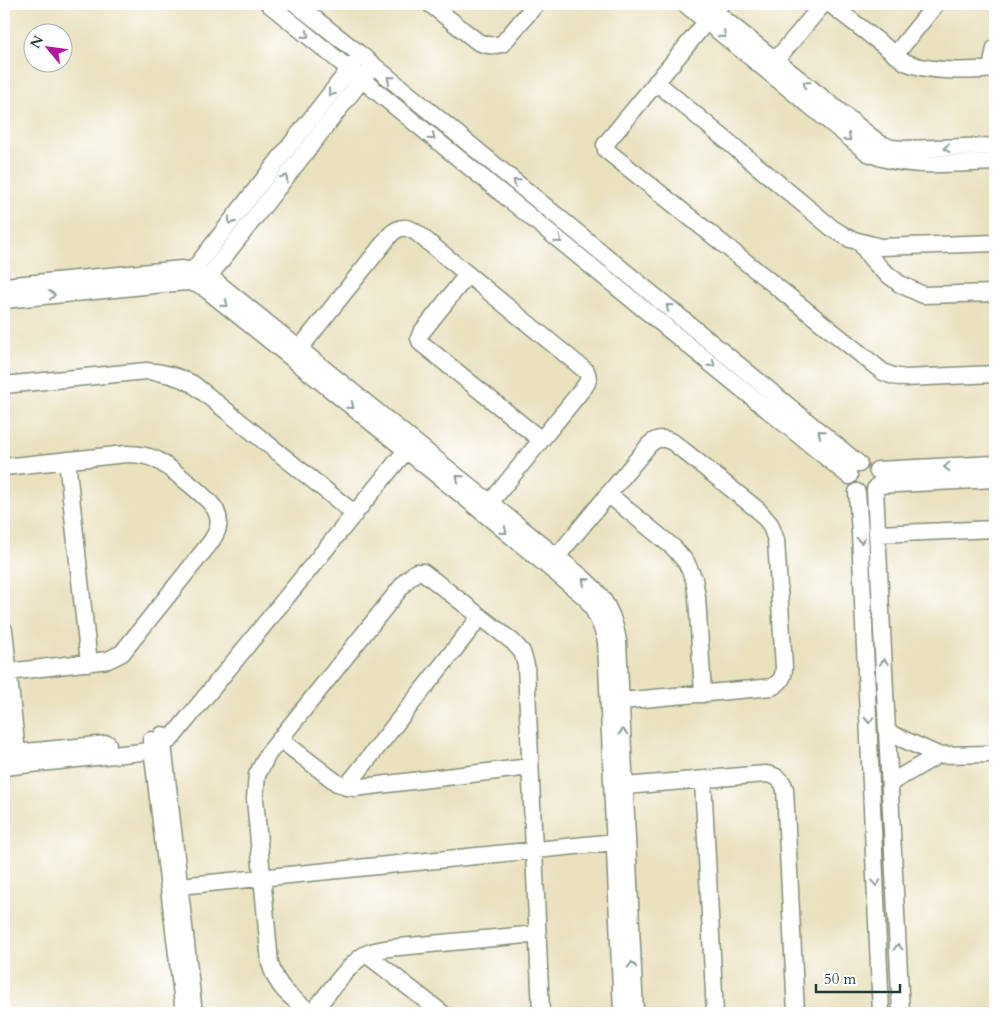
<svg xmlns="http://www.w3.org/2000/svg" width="999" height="1017" viewBox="0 0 999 1017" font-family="Cardo,serif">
	<rect width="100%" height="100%" fill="#fff"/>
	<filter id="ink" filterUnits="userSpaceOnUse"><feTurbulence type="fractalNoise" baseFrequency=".02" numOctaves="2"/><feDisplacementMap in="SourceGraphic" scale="10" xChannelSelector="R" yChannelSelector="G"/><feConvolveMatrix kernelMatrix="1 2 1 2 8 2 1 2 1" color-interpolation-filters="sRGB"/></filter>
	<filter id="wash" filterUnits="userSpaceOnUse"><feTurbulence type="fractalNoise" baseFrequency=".0096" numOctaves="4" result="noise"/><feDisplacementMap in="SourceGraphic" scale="20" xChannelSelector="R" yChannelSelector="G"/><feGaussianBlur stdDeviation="1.12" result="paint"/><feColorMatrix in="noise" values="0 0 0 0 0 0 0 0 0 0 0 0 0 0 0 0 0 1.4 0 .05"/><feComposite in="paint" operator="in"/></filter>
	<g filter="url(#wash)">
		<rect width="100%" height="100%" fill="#eae1bf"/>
	</g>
	<g filter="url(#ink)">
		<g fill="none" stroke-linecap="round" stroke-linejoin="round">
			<defs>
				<path id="minor" d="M269,4l580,472
					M296,4l65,51 498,409
					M430,4l48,38c9,4 15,4 24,2l34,-40
					M685,4l183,149c39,17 85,10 127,9
					M705,4l174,139 12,5 13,1 91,-3
					M721,4l-113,137 -3,4 1,5 277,222 10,4 12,2 90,-4
					M830,4l75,58c25,11 64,9 90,7
					M895,55l41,-51
					M776,60l47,-56
					M991,69l4,-21
					M656,82l176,146 18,11 30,8 115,-4
					M860,242l10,15 12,13 18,14 23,11 72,-2
					M467,275l-46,58 -2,5 2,5 120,97
					M187,278l168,-216
					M203,284l164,-211
					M4,286l178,-17 16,3 11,4 348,281c33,27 54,39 61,84l17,372
					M4,300l170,-17 15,-1 13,4 261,210 123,102c10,14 16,27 20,43l16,372
					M300,348l91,-114c9,-8 16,-8 26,-1l169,138c3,6 3,10 -1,15l-95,117
					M4,385l142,-14c18,1 32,5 47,13l162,130
					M67,460l22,203
					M4,467l122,-13c11,0 21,1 31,6 12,7 54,39 59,51 6,12 1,22 -6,32l-88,110 -14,7 -100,12
					M877,470l118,-6
					M878,485l117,-6
					M875,489l26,524
					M857,492l3,41 21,480
					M608,494l66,54 12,14 8,17 3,18 6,97
					M877,534l118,-5
					M550,565l99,-120c8,-8 15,-8 25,-2l84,67 12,14 6,16 8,127c0,10 -3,15 -12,20l-162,15
					M4,630l13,123
					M887,732l51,23 57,-1
					M162,735l32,278
					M280,739l57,44 17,5 176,-21
					M151,740l32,264 -1,9
					M4,754l104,-10
					M4,767l137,-15c12,-2 20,-5 30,-13l241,-296
					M703,780l12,233
					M890,783l48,-28
					M625,786l140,-12c11,1 17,5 20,15l11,224
					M346,787l134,-170
					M180,886l435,-44
					M366,954l76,59
					M312,1013c-20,-15 -35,-24 -42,-50l-15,-164 2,-24 11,-21 138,-173 10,-9h7l90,70 9,10 4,13 15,348
					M312,1013c13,-15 39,-53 56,-60 10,-4 21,-5 31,-6l138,-13"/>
			</defs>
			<!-- minor casing -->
			<use href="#minor" stroke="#848f7a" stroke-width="19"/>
			<!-- minor -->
			<use href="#minor" stroke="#fff" stroke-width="16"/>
		</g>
		<!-- one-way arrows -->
		<defs><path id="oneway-chevron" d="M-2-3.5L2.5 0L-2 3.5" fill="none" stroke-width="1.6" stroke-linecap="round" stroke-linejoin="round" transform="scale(1.25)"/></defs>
		<g stroke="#8f9e9a">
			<use href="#oneway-chevron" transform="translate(306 35) rotate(39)"/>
			<use href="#oneway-chevron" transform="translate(723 35) rotate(40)"/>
			<use href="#oneway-chevron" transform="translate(390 79) rotate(-141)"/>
			<use href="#oneway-chevron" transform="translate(806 84) rotate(-141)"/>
			<use href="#oneway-chevron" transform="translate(331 93) rotate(128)"/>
			<use href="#oneway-chevron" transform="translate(432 137) rotate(39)"/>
			<use href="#oneway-chevron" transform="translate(848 138) rotate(40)"/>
			<use href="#oneway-chevron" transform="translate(947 148) rotate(178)"/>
			<use href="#oneway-chevron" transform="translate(285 178) rotate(-52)"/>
			<use href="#oneway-chevron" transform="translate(516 182) rotate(-141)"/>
			<use href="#oneway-chevron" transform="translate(231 221) rotate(128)"/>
			<use href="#oneway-chevron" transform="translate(559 240) rotate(39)"/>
			<use href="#oneway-chevron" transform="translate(52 295) rotate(-6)"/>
			<use href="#oneway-chevron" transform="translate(225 304) rotate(39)"/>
			<use href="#oneway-chevron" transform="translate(669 307) rotate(-141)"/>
			<use href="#oneway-chevron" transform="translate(712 364) rotate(39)"/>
			<use href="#oneway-chevron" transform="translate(351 406) rotate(39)"/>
			<use href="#oneway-chevron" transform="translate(821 433) rotate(-140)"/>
			<use href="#oneway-chevron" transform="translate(947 467) rotate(177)"/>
			<use href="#oneway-chevron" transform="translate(459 478) rotate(-141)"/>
			<use href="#oneway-chevron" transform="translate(504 531) rotate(40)"/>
			<use href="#oneway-chevron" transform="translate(861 540) rotate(87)"/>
			<use href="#oneway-chevron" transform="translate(585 581) rotate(-139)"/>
			<use href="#oneway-chevron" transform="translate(884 662) rotate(-93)"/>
			<use href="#oneway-chevron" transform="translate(869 720) rotate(87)"/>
			<use href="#oneway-chevron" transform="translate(623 732) rotate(-92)"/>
			<use href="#oneway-chevron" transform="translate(876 883) rotate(88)"/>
			<use href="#oneway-chevron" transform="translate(898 947) rotate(-93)"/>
			<use href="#oneway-chevron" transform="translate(632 965) rotate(-92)"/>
		</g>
	</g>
	<!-- margin -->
	<rect width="999" height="1017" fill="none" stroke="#fff" stroke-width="20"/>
	<!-- north arrow -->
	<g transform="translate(48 48) rotate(299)"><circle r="24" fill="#ffffff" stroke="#a5b1ae"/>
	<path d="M0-4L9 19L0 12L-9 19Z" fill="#b5179e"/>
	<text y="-8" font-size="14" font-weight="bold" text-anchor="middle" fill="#1f3d34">N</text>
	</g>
	<!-- scale -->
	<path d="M816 984v8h84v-8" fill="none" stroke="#1f3d34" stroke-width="2.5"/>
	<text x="824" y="984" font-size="15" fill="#1f3d34" stroke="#ffffff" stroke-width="4" paint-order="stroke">50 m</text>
</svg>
